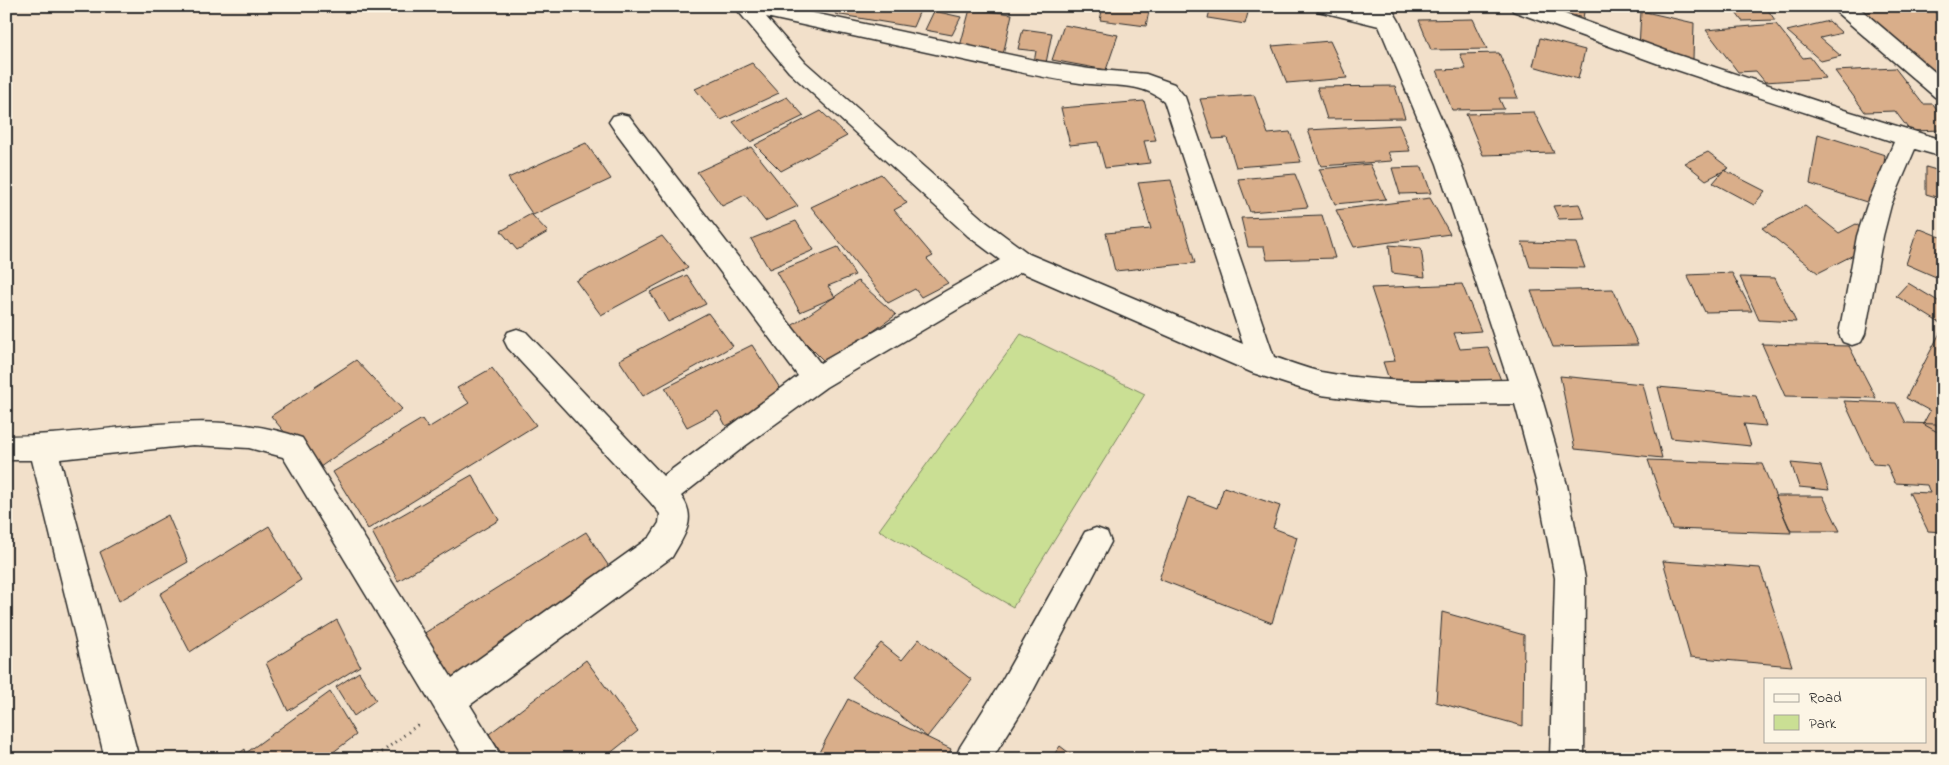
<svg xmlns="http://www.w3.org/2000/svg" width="1949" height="765" viewBox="0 0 1949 765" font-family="'Indie Flower',sans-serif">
	<rect width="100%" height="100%" fill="#f2e0ca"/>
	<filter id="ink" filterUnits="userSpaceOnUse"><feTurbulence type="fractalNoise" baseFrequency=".02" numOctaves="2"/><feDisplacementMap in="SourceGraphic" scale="10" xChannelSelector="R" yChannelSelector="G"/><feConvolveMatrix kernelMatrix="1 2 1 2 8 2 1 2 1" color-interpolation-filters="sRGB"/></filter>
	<g filter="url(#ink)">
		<!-- green -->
		<path fill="#cadf94" stroke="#7a8560" d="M1021,334l124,60 -132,213 -134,-77z"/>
		<!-- building -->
		<path fill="#d9ae8a" stroke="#2b2b2b" d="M838,6h72l11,2 -8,19 -78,-13z
			M1103,6h47l-4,20 -46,-6z
			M1211,6h24l14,3 -4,15 -37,-6z
			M1538,6h47l-2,12z
			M1731,6h34l10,14 -33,1z
			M1902,6h26l15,14v65l-77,-73z
			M970,9l42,5 -9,41 -44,-5z
			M934,11l27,6 -9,18 -27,-5z
			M1641,11l53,12 -1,36 -54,-11z
			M1473,19l14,30 -56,1 -12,-30z
			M1829,21l13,12 -22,5 21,18 -20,5 -34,-30z
			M1776,24l27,34 7,-1 16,21 -61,4 -9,-11 -18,1 -32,-42z
			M1064,25l54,10 -12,35 -54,-10z
			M1023,29l29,4 -6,30 -12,-1 2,-11 -18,-2z
			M1540,38l45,12 -7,29 -45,-13z
			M1330,41l17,37 -60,5 -15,-37z
			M1499,53l19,45h-19l5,11 -52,1 -15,-40 29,-1 -6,-15z
			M752,63l27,30 -58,27 -26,-31z
			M1895,68l28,36h10l10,13v13l-33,1 -15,-20 -30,1 -30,-41z
			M1395,86l10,32 -78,1 -10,-32z
			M1254,95l14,39 22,-2 11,30 -65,5 -9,-29 -14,1 -13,-40z
			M787,97l17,19 -54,26 -17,-20z
			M1144,101l12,39 -12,1 6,22 -45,5 -7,-26 -28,3 -9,-37z
			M821,111l26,25 -66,35 -26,-26z
			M1534,112l20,41 -71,2 -17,-41z
			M1399,125l11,26 -22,1 4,9 -71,5 -13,-36z
			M1818,134l67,21 -6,51 -69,-22z
			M586,143l25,36 -78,36 -25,-37z
			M751,147l47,59 -33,15 -20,-26 -23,11 -25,-34z
			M1708,152l21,16 -23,12 -21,-17z
			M1370,164l16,35 -51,5 -16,-35z
			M1422,167l9,26 -31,1 -8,-26z
			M1926,167l17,5v27l-17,-5z
			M1724,170l41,21 -11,14 -41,-22z
			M881,174l26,29 -13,7 39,46 -6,3 21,24 -27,14 -6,-8 -27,14 -77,-96z
			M1295,174l13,33 -58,5 -12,-33z
			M1171,180l24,83 -80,8 -9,-38 45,-4 -13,-46z
			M1430,198l20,36 -96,13 -18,-37z
			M1579,204l6,14 -26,1 -6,-13z
			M1805,206l34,27 17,-9 23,18 -61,31 -56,-45z
			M531,214l17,18 -31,18 -16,-19z
			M1322,215l13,43 -68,2 -3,-13h-16l-7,-29z
			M796,221l18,29 -45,19 -18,-30z
			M1918,228l25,10v42l-37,-16z
			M662,236l26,32 -87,47 -25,-34z
			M1522,242l54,1 9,25 -55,-1z
			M1389,245l32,3 4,29 -33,-4z
			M838,247l17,28 -27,11 7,11 -35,15 -23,-40z
			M1732,273l20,38 -47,1 -18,-37z
			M687,275l19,29 -38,18 -18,-30z
			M1740,277l35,1 21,44 -37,-2z
			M858,281l38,34 -69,49 -37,-37z
			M1908,283l35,21v21l-47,-29z
			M1462,284l19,47 -27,2 6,16 28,-2 14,36 -110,5 -9,-26 12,-1 -24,-73z
			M1613,289l25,56 -85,2 -22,-56z
			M708,313l25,33 -90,50 -24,-36z
			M1942,329h1v106l-20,-11 7,-13 -24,-13z
			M1762,344l87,2 27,52 -91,-2z
			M752,345l33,51 -59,30 -8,-15 -31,16 -22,-39z
			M356,360l46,49 -86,61 -45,-54z
			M492,368l44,57 -168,104 -35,-57 89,-53 6,9 41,-25 -12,-15z
			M1560,376l83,8 19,74 -87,-9z
			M1658,387l98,9 10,30 -22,-2 7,22 -80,-8z
			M1844,401l52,2 10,20 30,1 7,14v94l-15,-1 -19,-39 21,1 -3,-8 -32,-2 -8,-18 -14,-1z
			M1648,460l114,4 29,69 -119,-4z
			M1791,463l30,3 8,24 -30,-3z
			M472,475l27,45 -101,61 -26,-49z
			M1224,487l56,19 -7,22 24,9 -25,86 -113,-44 29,-82 29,11z
			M1775,496h48l17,35h-49z
			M168,515l20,47 -69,39 -19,-49z
			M269,526l32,54 -111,72 -30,-58z
			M586,532l34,51 -167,108 -30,-57z
			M1663,561l97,7 32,98 -102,-9z
			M1442,612l82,23 -1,91 -87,-24z
			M337,620l23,46 -72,45 -22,-48z
			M919,639l53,41 -45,57 -75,-60 29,-34 21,17z
			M586,660l52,71 -35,28h-98l-16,-25z
			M359,672l17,28 -22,16 -18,-29z
			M330,692l26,43 -32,24h-92l13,-10 1,4z
			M848,699l103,50 -4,10h-124l-6,-3z
			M1060,746l17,13h-26z"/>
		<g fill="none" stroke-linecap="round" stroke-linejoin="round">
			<defs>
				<path id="minor" d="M734,6h46l259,55 50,8 57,5 28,10 11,13 89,260c16,5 31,11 47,15 62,12 125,9 187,8l-71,-216 -58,-138 -61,-15 -2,-5h40l15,4 -2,-4h21l9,15 62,143 79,228 27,93 18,93 -1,181h-34l5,-181 -18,-93 -22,-81 -95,1 -45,-3 -54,-7 -68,-22 -232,-101 -195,115 -81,59 -64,50c17,23 3,40 -9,61l-202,148 26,42 5,12h-36l-182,-302 -34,-9 -56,-3 -133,14 79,300h-34l-73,-299h-26v-24c99,0 200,-32 296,2l150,240 198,-141 9,-14 1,-9 -9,-11 -143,-155 -4,-8 4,-8 9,-3 9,3 137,144 135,-100 -185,-248 -4,-6 4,-6 8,-2 8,2 191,247 180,-103 -32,-24 -179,-164zM766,17c63,14 125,27 188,41 42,9 84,19 126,25 28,4 61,-2 84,18l79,243 -214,-90 -43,-32 -181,-160z
					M1511,6h32l132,48 169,56 99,30v17l-28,-8 -24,56 -8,31 -18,98 -4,8 -9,3 -9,-3 -4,-8 18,-98 10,-31 27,-63 -235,-78 -146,-53z
					M1833,6h24l86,73v20l-8,-2 -100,-86z
					M1096,528l11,4 4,10 -86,164 -33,53h-37l5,-12 41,-65 84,-150z"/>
			</defs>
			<!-- minor casing -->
			<use href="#minor" stroke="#2b2b2b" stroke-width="3"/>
			<!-- path -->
			<path stroke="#2b2b2b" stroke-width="3" stroke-dasharray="1 4.5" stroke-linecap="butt" d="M373,759l47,-36"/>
			<!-- minor -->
			<use href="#minor" fill="#fcf5e5" fill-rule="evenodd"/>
		</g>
	</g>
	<!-- margin -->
	<rect width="1949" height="765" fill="none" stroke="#fcf5e5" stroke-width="25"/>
	<rect x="12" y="12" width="1924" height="740" fill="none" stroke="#2b2b2b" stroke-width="2" filter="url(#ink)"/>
	<!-- legend -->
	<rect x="1764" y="678" width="162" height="65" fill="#fcf5e5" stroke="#a8a49b"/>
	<rect x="1774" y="694" width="25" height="8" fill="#fcf5e5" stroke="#a8a49b"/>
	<text x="1809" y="702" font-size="15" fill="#2b2b2b">Road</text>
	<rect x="1774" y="715" width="25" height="15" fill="#cadf94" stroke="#a8a49b"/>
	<text x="1809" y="728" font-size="15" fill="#2b2b2b">Park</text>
</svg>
